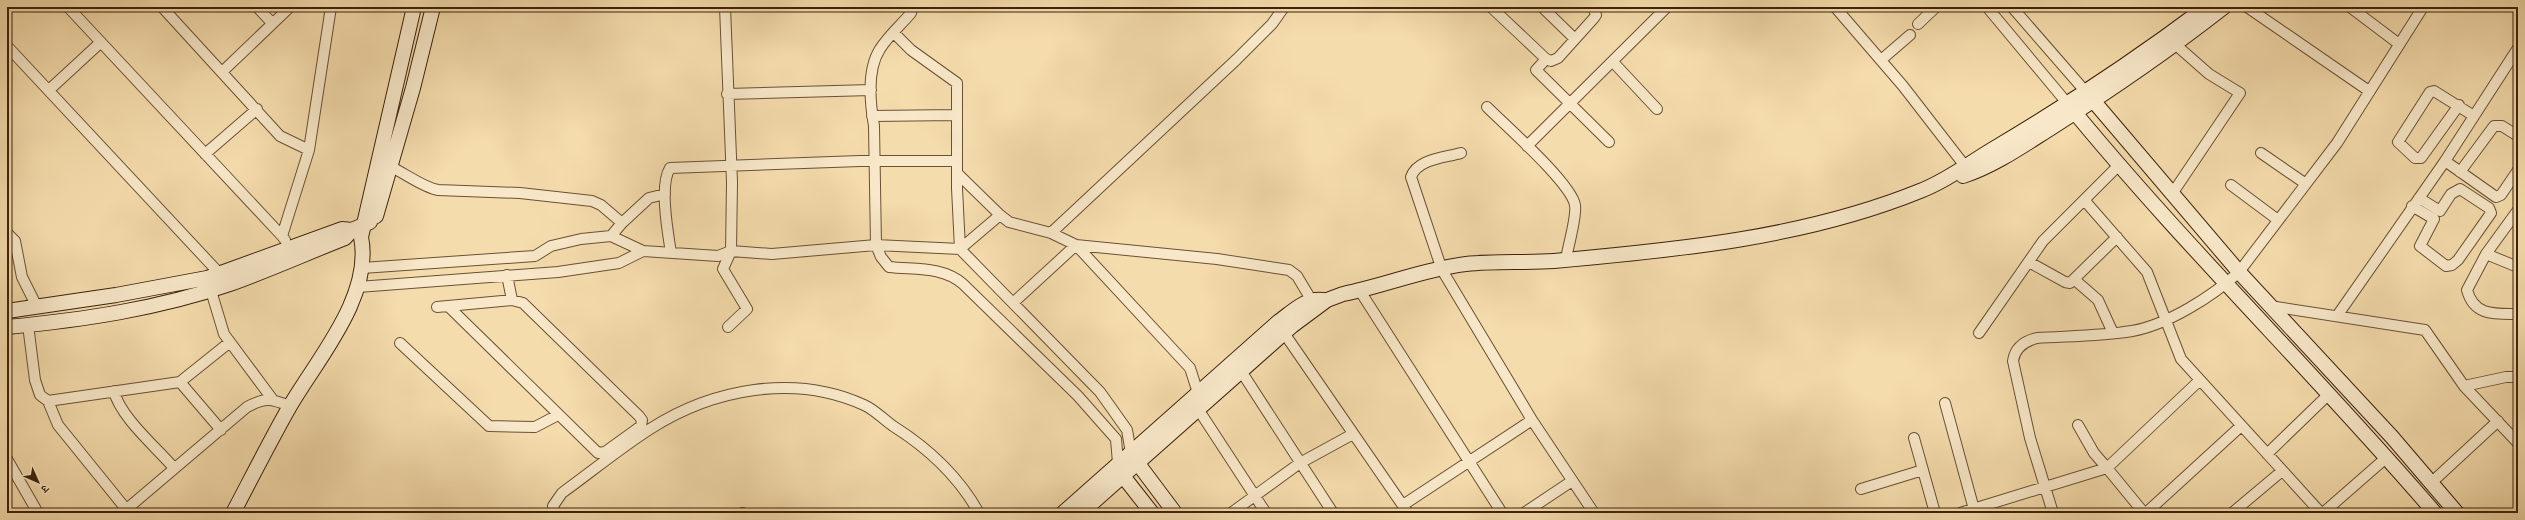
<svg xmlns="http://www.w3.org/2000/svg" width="2525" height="520" viewBox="0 0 2525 520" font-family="'Libre Caslon Text','Noto Serif Devanagari',serif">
	<rect width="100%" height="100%" fill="#f5dcac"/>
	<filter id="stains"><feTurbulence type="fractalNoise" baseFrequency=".005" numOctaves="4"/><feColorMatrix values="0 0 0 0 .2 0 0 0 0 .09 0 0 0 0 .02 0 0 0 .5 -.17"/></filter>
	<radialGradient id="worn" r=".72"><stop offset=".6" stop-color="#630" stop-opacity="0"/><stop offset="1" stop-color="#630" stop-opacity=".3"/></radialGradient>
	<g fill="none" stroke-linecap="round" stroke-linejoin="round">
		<defs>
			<path id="street" d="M68,7l214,229
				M162,7l118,129 29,14
				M257,7l15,16
				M725,7l7,175 -1,69 -8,18 24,40 -19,18
				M912,7l-1,6c-10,12 -23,23 -31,36 -13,20 -10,54 -6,77l2,119 5,12 8,10c26,3 53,-1 74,17l115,112 38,43 2,24
				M1491,7l55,52 -10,11 73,72
				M1542,7l33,32
				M1835,7l68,79 62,80
				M1987,7l80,96
				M2012,7l73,84
				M2247,7l122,84
				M2350,7l49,37
				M1918,24l18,-17
				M894,33l17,17 46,33v105l3,61
				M7,46l213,228
				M1546,59l5,2 7,-3 36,-40 2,-3 -3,-8
				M1881,60l29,-25
				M1613,62l44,47
				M223,71l67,-64
				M49,90l52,-48
				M727,94l144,-4
				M2459,105l-38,53h-6l-17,-16 32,-50 4,-1 40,25
				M1487,107c18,18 84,76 88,98 2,12 -7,41 -9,54
				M872,116l84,-1
				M1527,146l140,-139
				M1461,153c-17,5 -44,6 -50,24l31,93 90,150 62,93
				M2261,153l45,31
				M205,154l52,-45
				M2445,161l51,36 5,-2 17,-25
				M389,166c16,7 33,21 49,24l82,3 72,8 9,4 21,18 -11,13
				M2460,172l34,-46h8l16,10
				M957,173l43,42 -40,34
				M2231,185l47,35
				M2172,194l68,-101 -31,-19 -33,-29
				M2085,201l62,71 34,87 140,154
				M2412,206l22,13 -14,27 26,20 6,-1 6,-5 33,-47 -2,-5 -29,-19 -9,5 -11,17 -21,-13
				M2518,210l-32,44 -19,36c7,26 27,24 51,24
				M1000,215l9,7 42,11 25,12 141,14 72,11 8,6 15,25
				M622,223l27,-25 16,-4
				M7,233l8,8 7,36 15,30
				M1051,233l186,-174 35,-35 12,-17
				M285,240l-3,-4 27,-86 22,-143
				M671,253c-3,-20 -12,-68 -1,-85l190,-7h97
				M2486,254l32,13
				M2029,262l36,20 5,1 47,-46
				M362,268l173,-12 16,-10 30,-7 30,-3 32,15 75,5 13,-5 41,3 104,-9 84,4 140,143 27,38 4,23
				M507,275l5,25
				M2075,280l23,20 15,33
				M209,284l15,50 49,66
				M358,287l200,-15 61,-9 24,-12
				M1360,291l142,222
				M1014,302l62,-57 114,123 8,25
				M2270,306l155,24 39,56 54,57
				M437,307l75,-7 11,3 116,113 3,4 -1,6 -36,26 -7,1 -150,-147
				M2337,316l108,-155 73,-113
				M28,325l7,55 5,15 8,6 10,24 68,84
				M1284,333l124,180
				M1979,333l64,-92 77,-77
				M400,343l89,83 46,1 23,-12
				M1241,371l92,142
				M180,382l41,48
				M2464,386l42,-9h12
				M114,391c6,26 43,57 60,77
				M48,401l132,-19 50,-40
				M1945,403l30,110
				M1198,409l68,104
				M2078,425l16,28 13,15 93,-88
				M1914,438l21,75
				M2267,454l62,-60
				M7,459l31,54
				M2431,483l67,-62
				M1861,489l62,-19
				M1403,505l129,-85
				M122,513l125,-106c19,-10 24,-8 43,-1
				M555,513l-2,-7 9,-13c29,-21 57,-44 88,-64 62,-40 145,-56 214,-24 11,5 19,14 29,21 35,22 66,51 86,87
				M742,513h1
				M1231,513l69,-50 53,-29
				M1524,513l48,-32
				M1960,513l147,-45 37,45
				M2053,513l-23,-75 -17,-77c2,-14 12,-20 24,-23 32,-2 64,-2 95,-7 35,-6 81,-35 107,-59l98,-129 86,-136
				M2146,513l95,-87
				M2232,513l50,-42
				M2323,513l64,-56"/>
			<path id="secondary" d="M2085,91l154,181 153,165 65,76
				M2067,103c116,142 248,270 368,410
				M1963,176c31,-10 61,-31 88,-48 60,-38 118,-78 173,-121
				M376,216l37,-128 20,-81
				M7,311l109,-16 91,-17 135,-49 10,1
				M7,327c75,-7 151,-18 223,-43 39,-14 77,-31 115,-46l7,-8 18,-8
				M1133,457l42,56
				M1120,468l3,8 29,37
				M233,513c19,-36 37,-72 57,-107 28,-48 83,-110 71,-169l53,-230
				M1063,513l215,-191c13,-9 28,-25 45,-22
				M1081,513l211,-187 35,-26 16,-6c41,-8 81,-25 123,-30 29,-3 59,-1 88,-3 123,-11 250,-23 366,-70 26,-10 48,-27 73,-42 73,-43 145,-91 213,-142"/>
		</defs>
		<!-- street casing -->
		<use href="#street" stroke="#6a5034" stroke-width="12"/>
		<!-- secondary casing -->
		<use href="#secondary" stroke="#3c220c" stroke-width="16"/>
		<!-- street -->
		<use href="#street" stroke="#f8e8c9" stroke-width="10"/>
		<!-- secondary -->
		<use href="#secondary" stroke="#f8e8c9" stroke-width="14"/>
	</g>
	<!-- margin -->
	<rect width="2525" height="520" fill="none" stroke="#f5dcac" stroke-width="24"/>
	<rect x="8" y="8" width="2509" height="504" fill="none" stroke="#3c220c" stroke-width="2"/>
	<rect x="12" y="12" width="2501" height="496" fill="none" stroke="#3c220c"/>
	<!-- north arrow -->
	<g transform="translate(38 482) rotate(135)" stroke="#f8e8c9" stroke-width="3" paint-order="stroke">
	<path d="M0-3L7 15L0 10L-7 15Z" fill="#3c220c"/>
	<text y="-6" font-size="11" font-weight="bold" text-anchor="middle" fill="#3c220c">उ</text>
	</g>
	<rect width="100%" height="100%" filter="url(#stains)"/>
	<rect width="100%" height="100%" fill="url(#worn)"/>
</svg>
